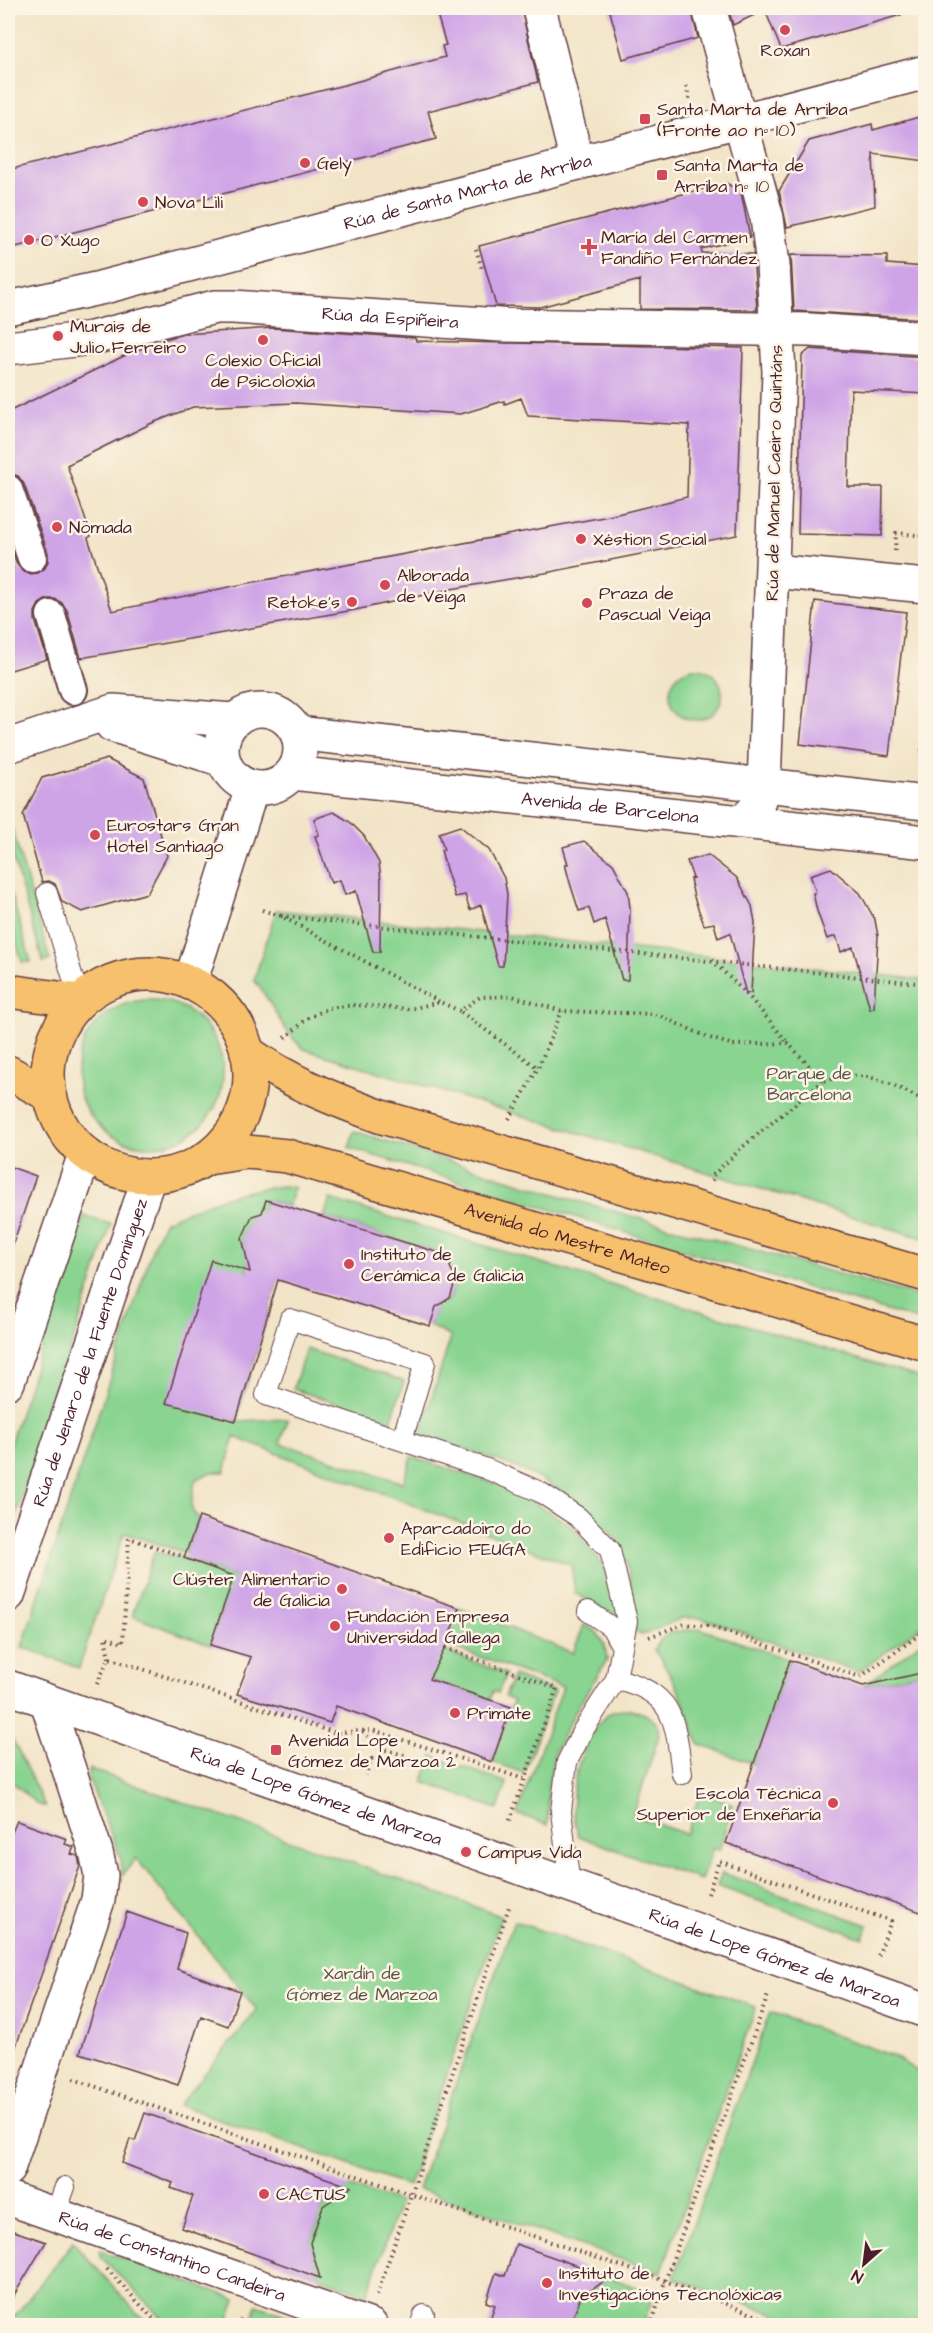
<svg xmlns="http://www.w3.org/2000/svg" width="933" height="2333" viewBox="0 0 933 2333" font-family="'Architects Daughter',sans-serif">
	<rect width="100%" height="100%" fill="#fcf5e5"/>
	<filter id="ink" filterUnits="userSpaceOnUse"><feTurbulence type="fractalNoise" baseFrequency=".0167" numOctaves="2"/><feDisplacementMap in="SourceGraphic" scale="12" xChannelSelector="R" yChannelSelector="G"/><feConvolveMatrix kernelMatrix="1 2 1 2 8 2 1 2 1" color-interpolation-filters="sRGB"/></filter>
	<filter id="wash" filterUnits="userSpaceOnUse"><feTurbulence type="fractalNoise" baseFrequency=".008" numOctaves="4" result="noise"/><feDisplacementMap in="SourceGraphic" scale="24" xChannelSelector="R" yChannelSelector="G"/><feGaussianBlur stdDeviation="1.35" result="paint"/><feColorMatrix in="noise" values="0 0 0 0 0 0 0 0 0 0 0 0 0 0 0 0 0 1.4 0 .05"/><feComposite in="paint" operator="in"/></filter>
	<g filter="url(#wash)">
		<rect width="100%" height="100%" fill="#f2e4c7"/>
		<!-- green -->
		<path fill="#89d490" stroke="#6a7a5e" stroke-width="1.5" d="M670 694a26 26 0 1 1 52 0a26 26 0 1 1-52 0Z
			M8,815l42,145 -7,2 -35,-121z
			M8,884l23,78h-9l-14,-49z
			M276,910l649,70v259l-621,-190c-23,-18 -31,-47 -50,-69z
			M77 1073a73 73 0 1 1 146 0a73 73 0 1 1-146 0Z
			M354,1131l227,71 344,96v24l-107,-31 -469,-143z
			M285,1186l9,2 -6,18 -22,-6 -6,16h-8l-10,22 2,9 8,3 -6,20 32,10 -42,141 52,-2 -8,24 123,40 9,-26 100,32 60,37 28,36 14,23 5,32 -44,-24 -4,-28 -337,-128 -9,35h-14l-16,8 -4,27 4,8 4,2 -13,36 -62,-20 -45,135 -57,-21 133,-406 10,-20c44,-19 71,-31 120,-35z
			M330,1199l595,180v244l-66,49 -158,-54h-19l-39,17 -8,-4c-1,-28 -3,-59 -15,-85 -6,-12 -18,-22 -27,-31 -50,-45 -110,-60 -173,-80l31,-98 -21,-11 8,-27 8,2 5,-4 5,-18 -8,-7 4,-15 -128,-40z
			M84,1216l27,8 -103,316v-90z
			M306,1349l98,32 -13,40 -98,-32z
			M154,1552l30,6 58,21 -14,16 -18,50 -78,-29z
			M459,1608l114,45 11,-28 12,6 9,15 2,14 -28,45 -24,46 -7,36v38l-31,-11 46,-127 -117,-42z
			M701,1629l89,31 -36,104 -55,-20c-12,-33 -23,-66 -45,-94 9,-21 27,-19 47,-21z
			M925,1639v33l-62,14z
			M424,1643l82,31 -8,19 -5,-2 -3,9 -76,-26z
			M513,1676l41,15 -30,82 -32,-11 21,-61 -8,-4z
			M630,1709l15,5 12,9 2,12 -26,81 53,18 14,-40 33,10 -14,46 -6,-2 -12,32 -123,-44c-2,-11 -5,-22 -5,-32 -1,-28 14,-78 39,-92 5,-2 13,-2 18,-3z
			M8,1730l37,76 -7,-1 -30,-27z
			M433,1756l74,27 -9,26 -75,-27z
			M90,1769l411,147 -92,270 -230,-81 78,-95 -121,-152 -14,18 -1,-17 -33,-81z
			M722,1873l146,52 -5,13 -146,-52z
			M514,1921l242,86 -95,266 -243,-84z
			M770,2012l123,44 32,20v249h-119l-132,-47z
			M350,2187l50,15 -33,93 -47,-17 -10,-35 13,-37z
			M73,2242l75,83h-140z
			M99,2250l137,49 -9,26h-58l-69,-69z
			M609,2277l45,17 -11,31 -73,1 10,-27z
			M257,2305l55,20h-62z"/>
		<g id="blocks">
			<!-- building -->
			<path fill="#cfa4e7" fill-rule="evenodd" d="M435,8h86l17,74 -110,29 8,28 -428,110v-79l340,-86 97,-27 -3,-11 4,-1z
				M609,8h82l7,30 -75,21z
				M728,8h172l1,7 -120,34 -16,-39 -32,15z
				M926,115v46l-53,-7 2,52 -88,21 -8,-36 30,-50 63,-17 1,6z
				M726,183l15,9 9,45 -49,12 1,4 51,1 4,56 -117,-1v-29l-100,27 -44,-1 -17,-60z
				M791,255l96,1v8l39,3v52l-132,-8z
				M273,328l142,10 1,3 327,7 -6,187 -192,38 -94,16 -91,20 -279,49 -14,-48 -5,-7 -7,-4h-8l-8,5 -4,8v8l12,39 -39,12v-133l8,25 6,8 7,3 9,-1 7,-5 3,-7v-8l-24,-69 -6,-8 -10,-3v-61l120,-58 34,-14 22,-6zM521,398l7,18 161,9 -2,72 -78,19 -360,67 -137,28 -24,-73 3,-2 -24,-71 85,-42 41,-16 103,-4 165,11 43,-13 1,3z
				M810,349l116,8v37l-75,-4 -3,97h35l-1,49 -84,-2 4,-178z
				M815,601l91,11 -17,144 -89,-12z
				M107,759l37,19 23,78 -20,37 -65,19 -20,-10 -7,-18 -6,-3 -7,1 -19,-67 19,-37z
				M334,812l16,10 14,14 15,27 2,17 -1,72h-7l-17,-61 -11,4 -5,-15 -9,3 -16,-47 4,-1 -5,-16z
				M460,826l29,24 15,28 3,16 -4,72h-5l-17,-61 -11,5 -5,-15 -10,2 -9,-28 -5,-19h3l-5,-17z
				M584,841l29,23 15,28 2,16 -2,72h-6l-17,-61 -11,5 -5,-16 -10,3 -9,-28 -5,-19h3l-5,-17z
				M708,855l29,23 15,28 3,16 -4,71 -5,1 -16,-61 -12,5 -4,-15 -10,2 -10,-28 -4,-18 3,-1 -6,-17z
				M831,868l29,25 15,27 3,16 -4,72 -4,1 -17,-62 -12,5 -5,-16 -9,3 -10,-28 -4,-18 3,-1 -6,-17z
				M8,1166l28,10 -24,71h-4z
				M266,1200l187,57 -3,10 6,12 -6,19 -14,9 -6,19 -152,-46 -42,141 -70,-18 45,-143 39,12 -8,-34 10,-22 10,-3z
				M199,1517l260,91 -14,40 -16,31 82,28 -19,55 -156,-56 -6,17 -93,-29 14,-37 -41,-12 24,-69 -50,-18z
				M790,1660l73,26 63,-14v242l-200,-71z
				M17,1821l50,18 -2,5 9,3 -3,7 7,2 2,10 -69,194h-3v-219z
				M127,1912l59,21 -9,36 63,22 -12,35 -27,-10 -23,69 -98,-32z
				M145,2113l206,74 -28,19 -13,37 10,35 -138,-50 11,-32 -22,-8 2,-5 -51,-20 8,-24 5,2z
				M8,2229l38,13 -38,63z
				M516,2244l93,33 -29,22 -10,26h-82l7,-20 -9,-3 10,-29 9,3z"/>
		</g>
	</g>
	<g filter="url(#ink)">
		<use href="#blocks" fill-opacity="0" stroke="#633d42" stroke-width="1.5"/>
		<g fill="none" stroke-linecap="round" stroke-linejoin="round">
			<defs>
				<path id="service" d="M47,893l33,108
					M402,1440l23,-77 -135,-44 -24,76 221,74 53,23 38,25 32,33 17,71 -11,58 -34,53 -15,30 -6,49 9,76
					M588,1611l23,16 11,20
					M616,1679c59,13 59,42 66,95
					M55,2215l10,-28
					M420,2326l4,-11"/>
				<path id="pedestrian" d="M8,489l24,69
					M51,615l22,75"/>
				<g id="minor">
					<path d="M539,8l38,154"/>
					<path d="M709,8l58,210 6,47 6,107 -15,414 -8,22 -12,13"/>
					<path id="s1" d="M8,348l84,-10 123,-31h18l267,18 310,5 116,8"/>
					<path d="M773,571l153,15"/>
					<circle cx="261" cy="749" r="39"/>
					<path d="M112,725l111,35"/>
					<path d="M297,733l629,70"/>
					<path d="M8,746l105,-35 120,9"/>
					<path id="s2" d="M292,773l634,69"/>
					<path d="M190,983l62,-195"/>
					<path d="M8,1382l77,-228"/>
					<path id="s3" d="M8,1595l141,-418"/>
					<path id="s4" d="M8,1687l918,324"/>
					<path d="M8,2169l90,-269 3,-25 -5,-23 -49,-150"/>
					<path id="s5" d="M8,2198l363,128"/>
				</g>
				<g id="tertiary">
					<path id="s6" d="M8,308l92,-20 826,-216"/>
				</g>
				<g id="primary">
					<circle cx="149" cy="1075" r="101"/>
					<path d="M8,991l72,10"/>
					<path d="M247,1052c45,31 85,47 135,65l544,158"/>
					<path d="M8,1072l41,23"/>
					<path id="s7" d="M208,1158l39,-6 40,4 639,188"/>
				</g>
			</defs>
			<!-- service casing -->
			<use href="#service" stroke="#633d42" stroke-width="22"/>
			<!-- pedestrian casing -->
			<use href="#pedestrian" stroke="#633d42" stroke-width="32"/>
			<!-- minor casing -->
			<use href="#minor" stroke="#633d42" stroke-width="36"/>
			<!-- tertiary casing -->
			<use href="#tertiary" stroke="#633d42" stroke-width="36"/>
			<!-- primary casing -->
			<use href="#primary" stroke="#633d42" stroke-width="36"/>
			<!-- path -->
			<path stroke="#633d42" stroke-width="4" stroke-dasharray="1.5 4.5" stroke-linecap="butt" d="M686,86l4,15
				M476,249l6,20
				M895,551l1,-18 30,3
				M920,769l6,-62
				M262,910l19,6 159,86
				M281,916l645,68
				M712,960l39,39 37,44
				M461,1012l77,56
				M285,1038l23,-20 21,-10 26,-3 55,4 30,-7 20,9 20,-14 32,-1 50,15 93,3 55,24 23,7 55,-2 35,38c9,-2 18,-4 28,-5 26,-2 52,14 75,26
				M509,1119l29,-51 24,-57
				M712,1181l1,-6 33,-31 77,-63
				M649,1637l35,-13 25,2 151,51 66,-47
				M445,1648l112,40 -48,135
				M109,1658l-4,-21 18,6 6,-105 56,19
				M97,1684l12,-26 227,75 36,-3 152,49
				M363,1731l16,17 28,8 -5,12 -30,-9 -7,16
				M708,1894l11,-33 172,60 -13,35
				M73,2079l592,202 119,45
				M107,2269l53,57
				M377,2295l133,-391
				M239,2326l4,-11
				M651,2326l14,-45 103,-286"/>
			<!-- service -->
			<use href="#service" stroke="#fff" stroke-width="20"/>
			<!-- pedestrian -->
			<use href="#pedestrian" stroke="#fff" stroke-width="28"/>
			<!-- minor -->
			<use href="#minor" stroke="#fff" stroke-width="33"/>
			<!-- tertiary -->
			<use href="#tertiary" stroke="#fff" stroke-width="33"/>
			<!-- primary -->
			<use href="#primary" stroke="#f7c06c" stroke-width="33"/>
		</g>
	</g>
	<!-- markers -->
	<g fill="#d1495b" stroke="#fcf5e5" stroke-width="2">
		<circle cx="785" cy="30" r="6"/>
		<rect x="639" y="113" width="12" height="12" rx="3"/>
		<circle cx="305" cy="163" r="6"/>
		<rect x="656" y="169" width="12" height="12" rx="3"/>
		<circle cx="143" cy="202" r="6"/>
		<circle cx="29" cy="240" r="6"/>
		<path d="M586 238h6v6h6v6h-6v6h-6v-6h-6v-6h6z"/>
		<circle cx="58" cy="336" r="6"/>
		<circle cx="263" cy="340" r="6"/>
		<circle cx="57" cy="527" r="6"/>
		<circle cx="581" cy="539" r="6"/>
		<circle cx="385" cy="585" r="6"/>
		<circle cx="352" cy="602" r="6"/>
		<circle cx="587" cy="603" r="6"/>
		<circle cx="95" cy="835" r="6"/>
		<circle cx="349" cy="1264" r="6"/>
		<circle cx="389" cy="1538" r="6"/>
		<circle cx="342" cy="1589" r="6"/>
		<circle cx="335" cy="1626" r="6"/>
		<circle cx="455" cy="1713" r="6"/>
		<rect x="270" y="1744" width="12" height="12" rx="3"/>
		<circle cx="833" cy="1803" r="6"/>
		<circle cx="466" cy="1852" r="6"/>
		<circle cx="264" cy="2194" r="6"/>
		<circle cx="547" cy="2283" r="6"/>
	</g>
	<g text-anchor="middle" stroke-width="5" stroke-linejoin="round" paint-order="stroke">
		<!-- poi labels -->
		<g font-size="18" fill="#4a1f2b" stroke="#fcf5e5" text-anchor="start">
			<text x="785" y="56" text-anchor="middle">Roxan</text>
			<text x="657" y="115">Santa Marta de Arriba<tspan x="657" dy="21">(Fronte ao nº 10)</tspan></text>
			<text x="317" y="169">Gely</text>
			<text x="674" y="171">Santa Marta de<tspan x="674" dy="21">Arriba nº 10</tspan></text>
			<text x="155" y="208">Nova Lili</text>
			<text x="601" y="243">María del Carmen<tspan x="601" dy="21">Fandiño Fernández</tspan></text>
			<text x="41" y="246">O Xugo</text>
			<text x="70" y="332">Murais de<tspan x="70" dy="21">Julio Ferreiro</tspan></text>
			<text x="263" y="366" text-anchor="middle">Colexio Oficial<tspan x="263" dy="21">de Psicoloxía</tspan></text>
			<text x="69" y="533">Nömada</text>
			<text x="593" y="545">Xéstion Social</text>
			<text x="397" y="581">Alborada<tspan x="397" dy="21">de Veiga</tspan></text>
			<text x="599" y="599">Praza de<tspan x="599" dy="21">Pascual Veiga</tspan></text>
			<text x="340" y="608" text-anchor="end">Retoke's</text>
			<text x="107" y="831">Eurostars Gran<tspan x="107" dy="21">Hotel Santiago</tspan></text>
			<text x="361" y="1260">Instituto de<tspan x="361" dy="21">Cerámica de Galicia</tspan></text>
			<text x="401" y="1534">Aparcadoiro do<tspan x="401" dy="21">Edificio FEUGA</tspan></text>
			<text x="330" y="1585" text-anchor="end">Clúster Alimentario<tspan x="330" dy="21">de Galicia</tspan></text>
			<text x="347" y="1622">Fundación Empresa<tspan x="347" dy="21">Universidad Gallega</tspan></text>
			<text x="467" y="1719">Primate</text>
			<text x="288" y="1746">Avenida Lope<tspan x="288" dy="21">Gómez de Marzoa 2</tspan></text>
			<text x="821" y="1799" text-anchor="end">Escola Técnica<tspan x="821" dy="21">Superior de Enxeñaría</tspan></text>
			<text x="478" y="1858">Campus Vida</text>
			<text x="276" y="2200">CACTUS</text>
			<text x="559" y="2279">Instituto de<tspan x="559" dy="21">Investigacións Tecnolóxicas</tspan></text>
		</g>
		<!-- street labels -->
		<g font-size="18" fill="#4a1f2b" stroke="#fcf5e5">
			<text dy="6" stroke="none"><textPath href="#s6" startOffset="474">Rúa de Santa Marta de Arriba</textPath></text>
			<text dy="6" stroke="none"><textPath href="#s1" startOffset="387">Rúa da Espiñeira</textPath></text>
			<text transform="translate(774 473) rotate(-89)" y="6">Rúa de Manuel Caeiro Quintáns</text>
			<text dy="6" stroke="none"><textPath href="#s2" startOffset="320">Avenida de Barcelona</textPath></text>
			<text dy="6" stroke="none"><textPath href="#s7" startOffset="372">Avenida do Mestre Mateo</textPath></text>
			<text dy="6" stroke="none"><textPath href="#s3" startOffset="256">Rúa de Jenaro de la Fuente Domínguez</textPath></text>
			<text dy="6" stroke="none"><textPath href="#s4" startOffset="327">Rúa de Lope Gómez de Marzoa</textPath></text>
			<text dy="6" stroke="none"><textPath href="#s4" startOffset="813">Rúa de Lope Gómez de Marzoa</textPath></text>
			<text dy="6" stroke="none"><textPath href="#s5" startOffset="174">Rúa de Constantino Candeira</textPath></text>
		</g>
		<!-- park labels -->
		<g font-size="18" fill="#5d5549" stroke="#fcf5e5">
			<text x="809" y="1079">Parque de<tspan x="809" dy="21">Barcelona</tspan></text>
			<text x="362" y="1979">Xardín de<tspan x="362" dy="21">Gómez de Marzoa</tspan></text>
		</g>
	</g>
	<!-- margin -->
	<rect width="933" height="2333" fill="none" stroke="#fcf5e5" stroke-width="30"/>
	<!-- north arrow -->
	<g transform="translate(864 2264) rotate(208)" stroke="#fcf5e5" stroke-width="4.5" paint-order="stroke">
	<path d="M0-4.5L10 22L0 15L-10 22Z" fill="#4a1f2b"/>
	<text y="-9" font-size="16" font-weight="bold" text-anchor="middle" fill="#4a1f2b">N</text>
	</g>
</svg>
